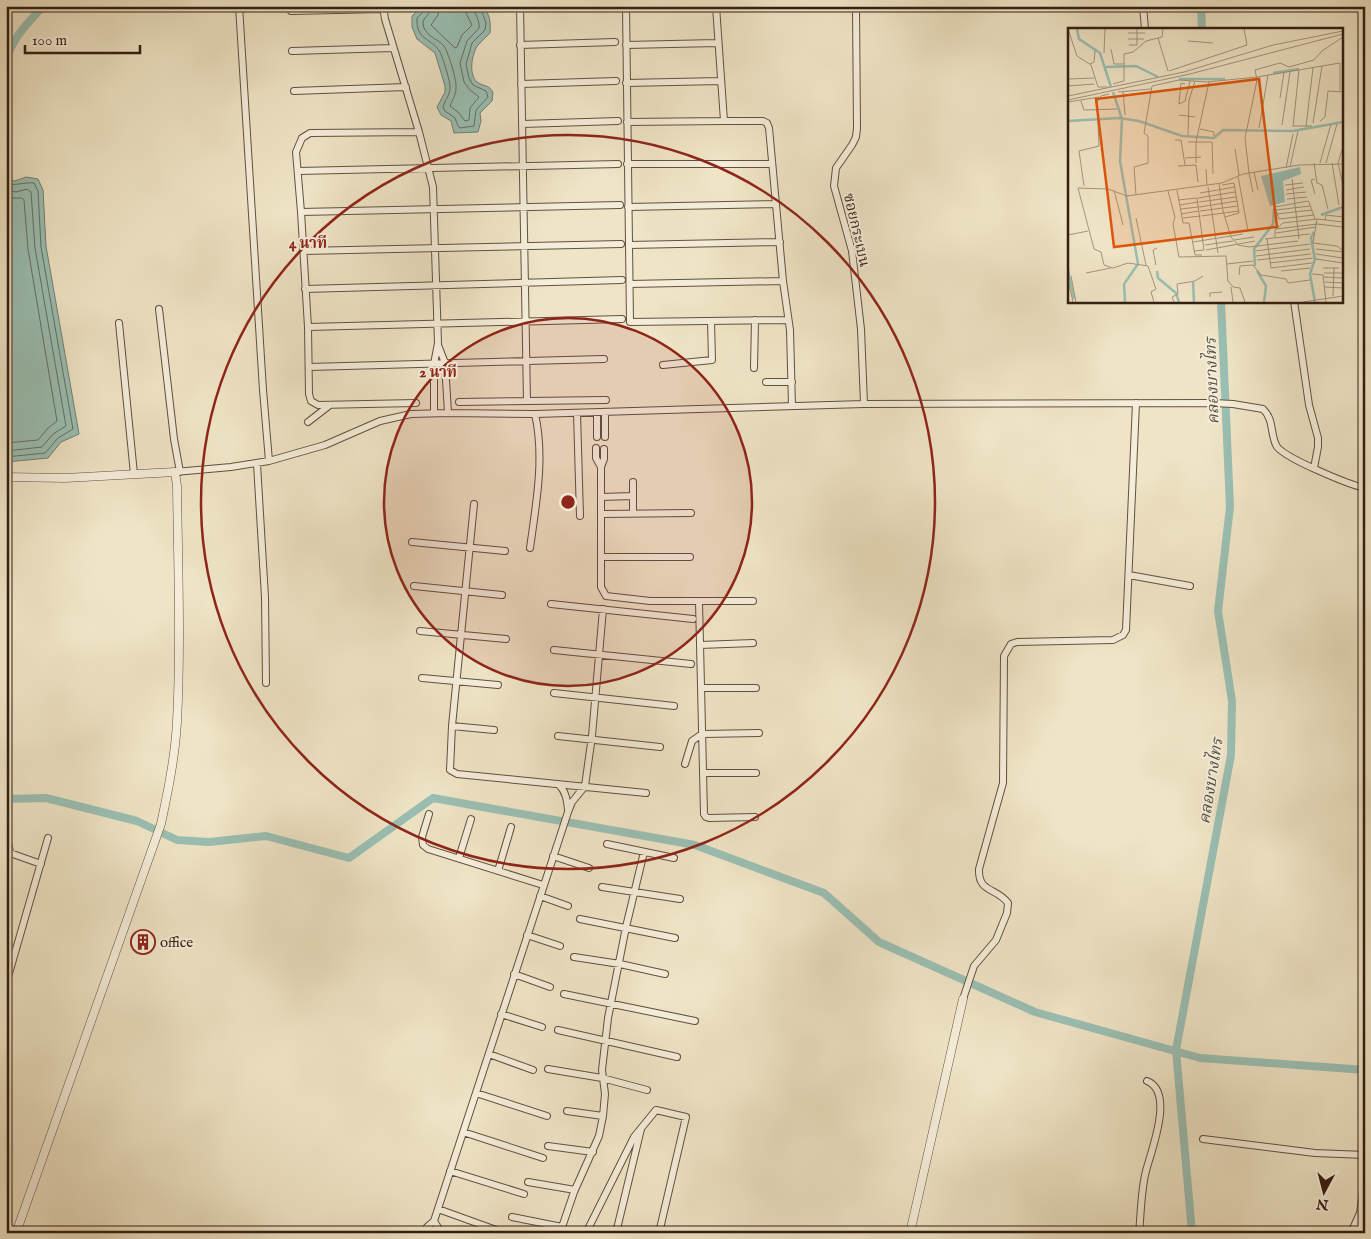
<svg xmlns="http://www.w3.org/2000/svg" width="1371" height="1239" viewBox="0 0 1371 1239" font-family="'IM FELL English','Noto Serif Thai',serif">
	<rect width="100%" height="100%" fill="#efe4c6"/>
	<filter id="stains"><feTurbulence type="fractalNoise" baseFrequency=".004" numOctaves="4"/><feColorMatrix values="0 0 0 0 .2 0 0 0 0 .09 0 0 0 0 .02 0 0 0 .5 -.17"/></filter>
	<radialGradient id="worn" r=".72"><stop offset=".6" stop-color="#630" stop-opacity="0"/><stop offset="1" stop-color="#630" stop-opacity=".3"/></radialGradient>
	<!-- water -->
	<path fill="#9abfb3" stroke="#717f72" d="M422,6h61c7,9 8,17 7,27 -4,4 -8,8 -12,12 -6,8 -10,29 -1,37 7,5 11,2 16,10l-1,9 -12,12 1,8 -3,11 -24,1 -3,-12 -10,-6 -4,-8 8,-15v-6l-10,-33 -18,-14 -5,-12v-11z
		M26,177l12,2 5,11 3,56 33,188 -18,8 -13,16 -42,4v-283l9,2z"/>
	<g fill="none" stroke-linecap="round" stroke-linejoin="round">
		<!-- shore -->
		<path stroke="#666e62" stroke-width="1" d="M425,6l-1,5 -7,7c-1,23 14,19 23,34 3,6 9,26 10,33 1,9 -5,15 -7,22l2,4 10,7 3,8 2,2 14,-2 2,-16 12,-13 -2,-6 -13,-6 -4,-7 -3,-14 6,-21 13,-13 1,-7 -6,-17
			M431,6c0,9 -8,11 -8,17 0,12 15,16 21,23 4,6 13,34 12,42 0,7 -4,12 -6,18l9,7 6,8 4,-1 1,-12 9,-11 -9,-7 -6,-8 -4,-19 7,-22 12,-13c1,-9 -5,-14 -6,-22
			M439,6l-1,9 -7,10 24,23 2,-1 5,-12 10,-10 -6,-12v-7
			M6,184c10,2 18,-2 28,-1l4,8 3,56 32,182 -15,9 -13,15 -39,4
			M6,190l10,2 11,-3 4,3 4,56 31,178 -13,8 -11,13 -36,4
			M6,198h16l2,2 4,49 29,172 -9,7 -10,12 -32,3"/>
		<!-- canal -->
		<path stroke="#9abfb3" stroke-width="8" d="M1201,6l1,23
			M6,64c3,-23 22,-41 37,-58
			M6,118l1,33
			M6,799l40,-1 91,23 40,19 32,2 57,-6 83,22 84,-60 262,47 129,48 55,49 156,70 165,46 165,12
			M1192,1233l-16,-183 55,-295 1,-54 -14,-90 12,-104 -9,-206"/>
		<defs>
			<path id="minor" d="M239,6l24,384 6,71
				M383,6l2,13 34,113 14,55 5,156 -4,21v49
				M520,6l7,395
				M626,6l4,316 158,-2
				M716,6l8,115h39l4,2 2,5 14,153 7,49 2,76
				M856,6l1,122 -1,9 -4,8 -16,23 -2,18 18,65 9,78 3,75
				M1143,6l2,23
				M291,11l92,-2
				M520,45l95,-3
				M626,45l91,-2
				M292,51l101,-3
				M626,83l94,-2
				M521,84l95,-3
				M294,91l112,-4
				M627,122l97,-1
				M522,124l96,-3
				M627,164h145
				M298,171l320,-7
				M628,207l148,-3
				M301,212l319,-7
				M629,245l151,-3
				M303,251l318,-7
				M630,284l153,-3
				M305,289l317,-9
				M1294,301l15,104 9,33v9l-4,21
				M159,309l15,130 6,33
				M119,323l15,151
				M308,327l314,-8
				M438,345l7,18 3,50
				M663,365l49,-5 -1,-39
				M309,367l295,-8
				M754,368l1,-48
				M766,382h26
				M459,402l147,-2
				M416,403l-98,2 -7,-4 -2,-7 -1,-67 -7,-115 -5,-60 6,-14 8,-5 109,-1
				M577,413l3,103
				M597,413v24
				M605,413v24
				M308,422l22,-17
				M596,448v10l5,9
				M604,449v10l-3,8v120l5,9 44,5h103
				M257,464l8,133 1,86
				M175,472l56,-5 38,-6 56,-16 55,-24 31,-7 37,-1 87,1 329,-10 349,-1 20,1 30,5c11,11 7,23 13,36 5,12 74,40 89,43
				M601,497l32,-1
				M474,504l-22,222 -2,44 7,4 189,19
				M633,513v-31
				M602,514l89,-1
				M412,542l93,9
				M530,548c6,-44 15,-90 5,-134
				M602,557h88
				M1129,575l61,11
				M414,586l88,9
				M699,601l5,213 2,3 3,1 46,-1
				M551,604l142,15
				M420,631l86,8
				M700,645l53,-2
				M554,650l137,14
				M422,678l76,7
				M701,688h55
				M554,693l120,13
				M452,726l42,4
				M558,736l102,11
				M685,764l7,-23 10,-7 57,-1
				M703,773h53
				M558,784c8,7 9,16 10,26
				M429,814l-7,23 1,8 5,4 115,36
				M8,841l2,12 31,11
				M607,844l67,14
				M553,856l36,12
				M459,858l12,-39
				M498,871l13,-44
				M602,887l78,12
				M540,896l28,10
				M580,919l95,19
				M527,935l33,11
				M574,957l46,7 45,10
				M514,974l36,13
				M6,984l42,-146
				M564,994l131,27
				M963,999l11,-33 22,-26 11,-27 1,-10c-12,-16 -30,-10 -29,-34l24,-86 1,-127 7,-12 6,-2 96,-2 10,-5 3,-5 10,-227
				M501,1014l41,13
				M558,1030l119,27
				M489,1054l44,16
				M548,1069l54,9 45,12
				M476,1093l71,23
				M567,1111l36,5
				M463,1132l80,26
				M1203,1139l112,14 50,2
				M548,1146l45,6
				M450,1171l74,23
				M528,1182l47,8
				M438,1209l61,22
				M512,1217l50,10
				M434,1221l5,8 -1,4
				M1355,1225l10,2
				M587,1230l11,3
				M425,1233l2,-6 7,-6 134,-409 4,-10 13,-16 7,-50 11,-127
				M560,1233l14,-41 25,-56 4,-20 2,-22 -3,-24 6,-52 18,-91 18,-75
				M586,1233l48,-96 22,-27 30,7 -27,116
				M616,1233l25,-104
				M1139,1233c2,-20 2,-43 7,-62 5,-20 29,-79 1,-90
				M1351,1233l9,-20 5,-34"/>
			<path id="tertiary" d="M6,477l59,1 110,-6 2,14c1,78 4,158 0,236 -2,35 -9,69 -16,102l-145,409
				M910,1233l53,-234"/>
		</defs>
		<!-- minor casing -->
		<use href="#minor" stroke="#62503e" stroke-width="8"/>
		<!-- tertiary casing -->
		<use href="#tertiary" stroke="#62503e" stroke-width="9"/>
		<!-- minor -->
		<use href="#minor" stroke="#f5edda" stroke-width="6"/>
		<!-- tertiary -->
		<use href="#tertiary" stroke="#f5edda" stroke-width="8"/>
	</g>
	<!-- distance rings -->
	<circle cx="568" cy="502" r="184" fill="#8f2418" fill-opacity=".12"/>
	<g fill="none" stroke="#8f2418" stroke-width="2.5">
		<circle cx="568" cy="502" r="184"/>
		<circle cx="568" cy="502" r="367"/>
	</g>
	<!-- icons -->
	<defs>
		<symbol id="building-ring" viewBox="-11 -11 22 22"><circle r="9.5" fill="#f5edda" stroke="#8f2418" stroke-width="1.5"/><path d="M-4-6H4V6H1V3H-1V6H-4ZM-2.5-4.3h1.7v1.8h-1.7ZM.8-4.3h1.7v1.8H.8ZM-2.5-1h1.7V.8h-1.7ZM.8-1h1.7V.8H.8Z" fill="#8f2418"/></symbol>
	</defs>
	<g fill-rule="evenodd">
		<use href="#building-ring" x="129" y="928" width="28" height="28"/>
	</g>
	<g text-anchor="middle" stroke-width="4" stroke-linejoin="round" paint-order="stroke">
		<!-- street labels -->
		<g font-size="15" fill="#331e11" stroke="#f5edda">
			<text transform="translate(857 230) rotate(77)" y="5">ซอยกระเบน</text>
		</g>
		<!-- poi labels -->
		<g font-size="15" fill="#331e11" stroke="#f5edda" text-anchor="start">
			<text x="160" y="947">office</text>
		</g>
		<!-- water labels -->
		<g font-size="16" font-style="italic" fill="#524e42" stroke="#f5edda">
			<text transform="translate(1211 381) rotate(-92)" y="6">คลองบางไทร</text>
			<text transform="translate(1210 781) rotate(-81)" y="6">คลองบางไทร</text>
		</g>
	</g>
	<!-- overview -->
	<g transform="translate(1068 28)">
		<rect width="275" height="275" fill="#efe4c6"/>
		<path d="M232,139l1,7 -18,7 2,21 -15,4 -9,-30z" fill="#9abfb3"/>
		<path fill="none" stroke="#9abfb3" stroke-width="2.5" d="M9,1l2,10 21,14 11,34M36,39l32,-1 22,11M205,45l26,-4M111,51h46M45,64l9,27 -2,42 18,103 -14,20 1,18M0,93l51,-3 20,3 43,15 32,2 9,-8 70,1 50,-9M253,187l22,-8M246,204l-3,6 4,21 -5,15 5,28M187,238l-1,-17 19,-25 1,-15M0,242l6,29M89,243l1,7 18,15 3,9M189,243l9,15 -2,16M125,254l1,20"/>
		<path fill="none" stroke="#a4957e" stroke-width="1" d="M0,1l9,27 14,9 7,22h10M60,5h17M90,10l10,33M60,11h16M120,13l25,2M61,17h8v-16M43,21l3,15h10M36,25l1,-24M22,36l4,-2 1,-11M101,43l78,-26 -3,-16M0,51l26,-1M45,56l11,-3v-27l9,-2 13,-11 16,-4 1,-8M117,56l-4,-1 -2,21 6,-3 5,-20M0,58l26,-2M55,63l2,24M50,64l33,-3M0,68l116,-24 89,-27 70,-14M212,70l4,-26M0,72l122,-26 153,-40M13,73l3,9 33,-1M0,74l31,-5M111,87l16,2M252,93l5,-4 3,-26 15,1M245,95l9,-57M214,97l8,-53M226,98h18M225,99l6,-57M238,99l7,-59M191,100l9,-53M132,101l14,3v4M120,107l1,-35 6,-19M107,112h6l4,25M120,114h24l1,32M275,119l-5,16 5,22M167,121l4,26M117,130l16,-1M128,135v-21l13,-60M246,135l3,20 5,2 6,24M252,135l11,-39M258,135l11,-39M264,135l7,42M110,138l18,-1 2,17M222,139l8,-36M218,140l7,-34M138,141l1,16M186,144l4,18M181,145l-4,-35 12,-58 -2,-10 25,-7 9,4 25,-7 8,-9 21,-14M181,145l4,19M170,148l10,55M224,151l7,60M151,156l4,27 8,26 7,8 11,2 49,-6M154,157l12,-2 5,30 -14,4M217,157l18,-2M16,158l-5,-35 20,-5 -2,-44 4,-6 8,-2M140,159l10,66M46,162l9,35M109,162l6,33h6l6,32h7M218,162l18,-3M100,163l7,26 -2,7 6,33 47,-1 2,25 5,6 7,1 5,14M132,165l35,-6M218,166l20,-2M247,166l-4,-14 4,-1M68,167l-2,-28 14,-4v-27l-4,-3 8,-47 27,-6 28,2 50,-5 83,-14v28M130,170l37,-6M219,171l20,-2M110,172l19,-2 7,52 -10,1M131,174l37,-5M112,177l18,-3M131,179l38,-6M113,181l17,-2M208,182l34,-4M132,183l38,-5M113,186l18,-3M209,186l35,-4M246,187l-35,4 -4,-12 33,-6 1,1 6,17M133,188l38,-5M68,190l10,47M115,190l17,-2M249,191l-4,24 24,3 6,5M257,192l1,-5 17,2M208,201l41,-5 26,3M208,205l40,-6M0,207l20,-4M207,210v-8l8,-7 34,-4 26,3M197,211l45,-5M199,211l4,29 41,-5M166,212l20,-3M125,214l50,-8M137,217l28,-4M248,221l27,3M138,222l49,-9M187,223l55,-7M248,226l27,4M188,228l54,-7M248,231l27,4M189,232l54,-6M202,235l43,-5M159,236l26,-3M88,237l-3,-15 4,-2M255,240h16M213,243l29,-3M18,245l25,-5M256,245h19M244,246l11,1 3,27M171,247l1,-9 13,-1 8,10 25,4 2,4 22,-3M3,248l5,26M256,249l19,1M0,252l5,22M257,254l18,1M163,259l2,15M257,259l18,1M265,268l1,-28M142,269v-4l12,-1M86,274l-3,-10 5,-3 -8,-23 -20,-3 -15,5 -9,-3 -3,-13 -7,-3 -16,-61 30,1 19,7 95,-13 21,-9 56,-9 44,-1M106,274l-2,-5 6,-3 -1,-10 18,-3 8,-5M235,274l40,-6"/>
		<path fill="#df560c" fill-opacity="0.15" stroke="#df560c" stroke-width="2.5" d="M191,51l18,148 -163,20 -18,-148z"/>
		<rect width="275" height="275" fill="none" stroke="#331e11" stroke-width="2.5"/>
	</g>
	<circle cx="568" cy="502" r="8" fill="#8f2418" stroke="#f5edda" stroke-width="2.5"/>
	<g font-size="15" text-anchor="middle" font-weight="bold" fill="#8f2418" stroke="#f5edda" stroke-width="4" stroke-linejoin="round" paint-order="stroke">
		<text x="308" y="248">4 นาที</text>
		<text x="438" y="377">2 นาที</text>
	</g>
	<!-- margin -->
	<rect width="1371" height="1239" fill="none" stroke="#efe4c6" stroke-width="25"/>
	<rect x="8" y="8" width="1356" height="1224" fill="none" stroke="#331e11" stroke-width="2.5"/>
	<rect x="12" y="12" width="1346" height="1214" fill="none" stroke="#331e11"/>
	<!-- north arrow -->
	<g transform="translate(1324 1192) rotate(187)" stroke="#f5edda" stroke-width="4" paint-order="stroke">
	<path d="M0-4L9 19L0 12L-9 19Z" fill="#331e11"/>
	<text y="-8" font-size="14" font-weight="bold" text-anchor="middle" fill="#331e11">N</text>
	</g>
	<!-- scale -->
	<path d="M25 45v8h115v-8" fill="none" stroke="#331e11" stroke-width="2.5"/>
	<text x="32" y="45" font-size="15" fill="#331e11" stroke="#f5edda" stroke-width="4" paint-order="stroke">100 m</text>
	<rect width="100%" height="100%" filter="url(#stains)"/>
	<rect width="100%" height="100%" fill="url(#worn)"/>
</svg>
